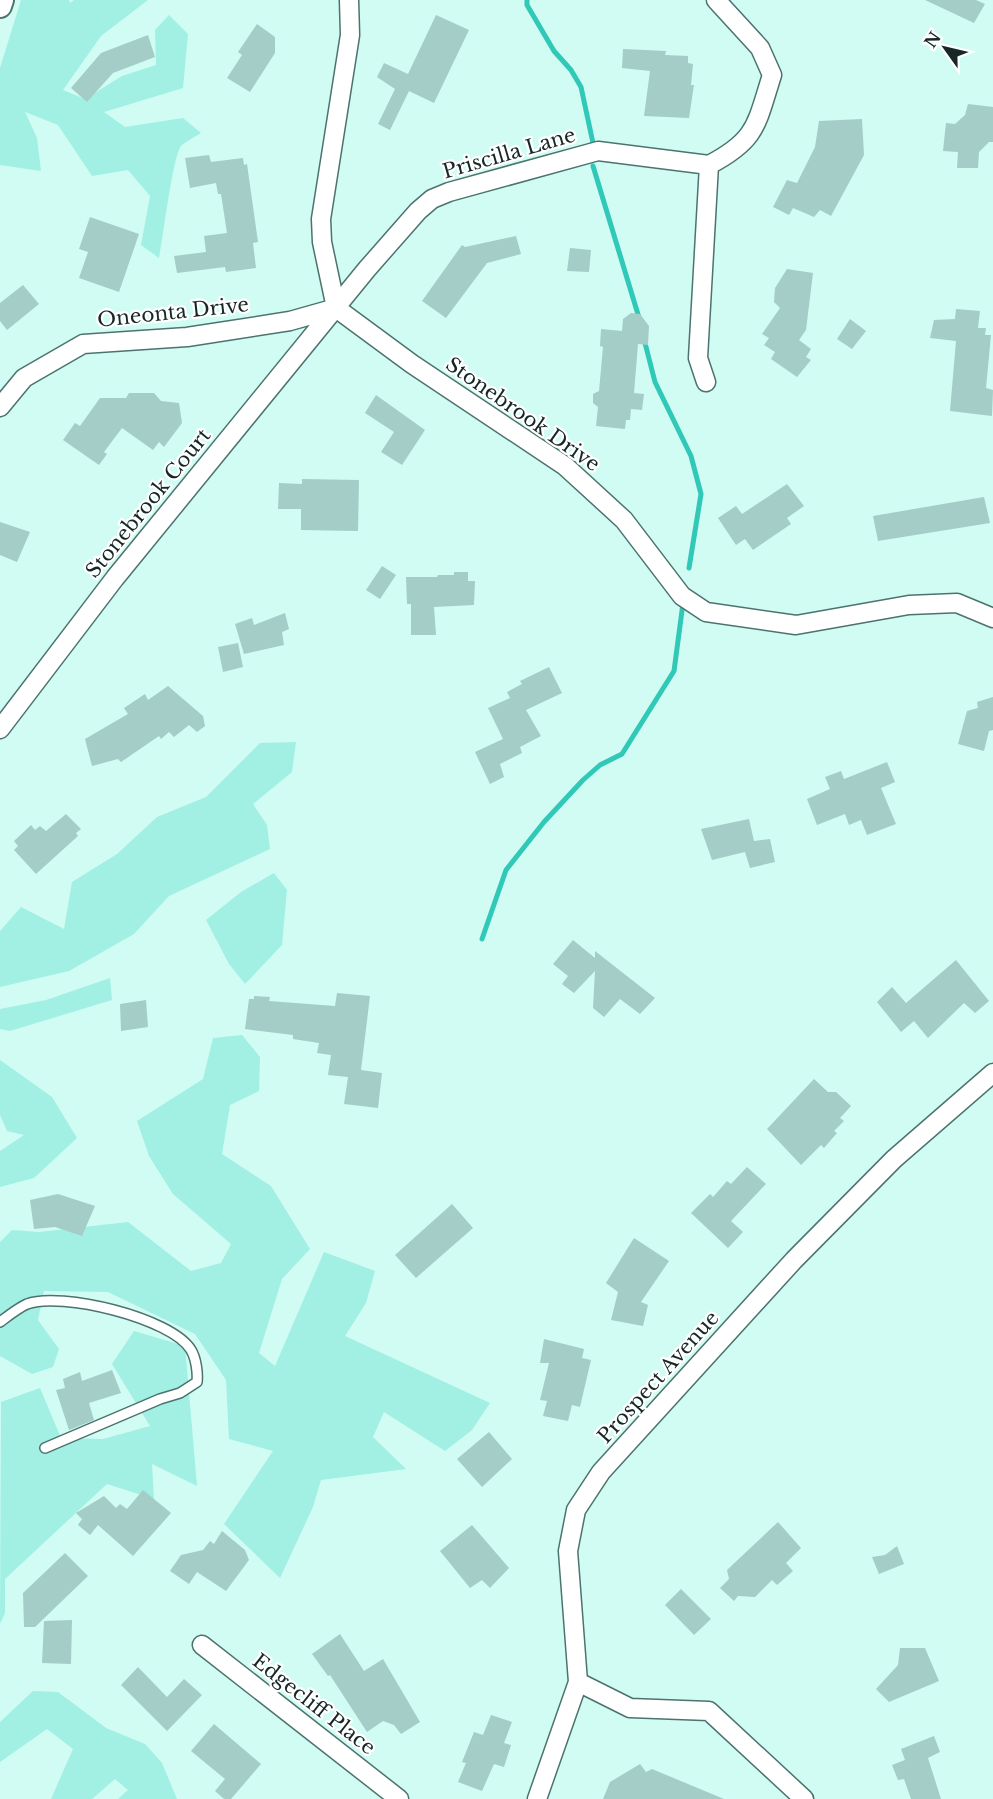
<svg xmlns="http://www.w3.org/2000/svg" width="993" height="1799" viewBox="0 0 993 1799" font-family="'Libre Baskerville',serif">
	<rect width="100%" height="100%" fill="#d0fcf4"/>
	<!-- green -->
	<path fill="#a2efe3" d="M21,0h48l1,3 4,-3h74l-47,36 -38,54 22,9 37,-23 34,-11 -1,-35 14,-15 19,19 -5,54 -79,24 21,15 58,-9 18,15c-6,4 -15,8 -20,13 -8,9 -18,93 -22,112l-18,-13 9,-49 -22,-26 -36,6 -34,-51 -33,-13 12,26 4,33 -41,-6v-97z
		M296,742l-4,30 -39,32 14,21 3,24 -101,47 -35,38 -65,37 -69,16v-56l21,-24 43,22 8,-47 45,-28 40,-37 49,-20 54,-54z
		M274,873l13,17 -5,55 -37,39 -16,-20 -23,-44 35,-28z
		M110,978l2,22 -102,31 -10,-2v-20l46,-9z
		M242,1035l18,22 -1,34 -29,14 -8,49 49,32 39,63 -28,30 -23,74 16,13 49,-114 51,19 -9,32 -21,33 145,67 -18,27 -27,21 -61,-39 -11,25 33,32 -85,11 -8,27 -33,71 -56,-54 49,-73 -44,-12 -3,-59 -31,-46 -87,-42 -64,-1 -6,29 21,29 -6,18 -21,7 -32,-18v-114l12,-12 27,2 89,-10 63,49 30,-8 10,-19 -58,-50 -24,-38 -12,-35 66,-42 10,-41z
		M0,1060l52,37 25,41 -43,40 -34,9v-36l24,-16 -17,-4 -7,-16z
		M134,1331l51,15 12,140 -45,-22 2,35 -47,-15 -102,95v34l-5,11 1,-222 39,-14 21,50 42,1 47,-13 -38,-62z
		M33,1691l25,1 48,36 39,16 17,19 15,36h-59l10,-9 -13,-11 -23,20h-41l22,-50 -26,-20 -47,33v-40z"/>
	<g fill="none" stroke-linecap="round" stroke-linejoin="round">
		<!-- stream -->
		<path stroke="#30c8b7" stroke-width="5" d="M527,0v5l27,46 17,19 10,17 12,56
			M593,166l47,155
			M644,339l11,43 36,74 10,38 -12,74
			M482,939l24,-69 38,-48 39,-42 17,-15 22,-11 52,-83 9,-68"/>
	</g>
	<!-- building -->
	<path fill="#a3cdc6" d="M925,0h51l9,4 -11,19z
		M436,15l33,15 -35,73 -25,-12 -19,39 -12,-6 17,-35 -18,-12 7,-14 24,11z
		M257,24l18,13v16l-25,39 -23,-14 15,-23 -4,-3z
		M148,35l7,22 -42,16 -26,29 -16,-14 30,-35z
		M623,49l43,2 -1,4 23,1v7l5,1 -2,21h3l-5,33 -45,-2 6,-45 -28,-3z
		M968,104l25,3v35h-4l-10,10 -1,16h-21l1,-16 -15,-1 3,-28 9,1 10,-9z
		M862,119l2,36 -33,61 -11,-6 -6,7 -21,-9 -4,7 -16,-8 14,-27 10,3 18,-36 4,-26z
		M209,155l2,7 32,-4 1,7 3,-1 11,78 -5,1 3,25 -30,4 -1,-5 -48,6 -3,-17 32,-4 -2,-16 23,-3 -6,-39h-3l-2,-11 -26,5 -5,-30z
		M90,217l49,17 -20,58 -40,-14 9,-26 -9,-3z
		M516,236l5,18 -34,9 -41,55 -24,-17 40,-56 3,2z
		M570,248l21,2 -2,22 -22,-1z
		M787,269l26,4 -7,57 -7,10 12,9 -5,8 5,3 -14,17 -26,-18 4,-7 -11,-7 5,-7 -7,-4 18,-26 -6,-6 1,-14z
		M23,285l16,19 -32,26 -7,-9v-18z
		M956,309l24,2 -2,17h8l-1,7h6l-5,53 7,2 -1,26 -42,-5 6,-70 -26,-3 4,-18 21,-1z
		M631,313l9,1 9,12 -1,19 -10,-1 -4,49 10,1 -2,16 -11,-1 -1,11h-4l-1,9 -29,-3 2,-19 -5,-4v-9l6,-3 4,-44 -3,-1 1,-17 21,2 1,-12z
		M850,319l16,12 -14,18 -15,-10z
		M129,393h25l7,8 18,2 3,20 -18,24 -5,-5 -6,8 -31,-22 -18,24 3,2 -8,11 -36,-25 12,-17 5,3 20,-28h26z
		M376,395l49,35 -23,35 -21,-13 13,-20 -29,-19z
		M302,479l57,1 -1,51 -57,-1v-21h-23l1,-26 23,1z
		M787,484l17,22 -17,12 4,6 -38,26 -8,-11 -9,6 -18,-27 18,-12 6,8z
		M984,497l6,26 -112,18 -5,-25z
		M0,522l30,10 -13,30 -17,-7z
		M382,566l14,9 -16,24 -14,-9z
		M454,572h14v9h7l-1,24 -40,2 2,28h-25v-31h-4l-1,-27h31l1,-2h16z
		M285,613l4,16 -7,3 2,13 -40,9 -9,-30 17,-6 2,7z
		M238,643l5,24 -20,5 -5,-25z
		M549,667l13,26 -36,17 15,26 -21,11 2,6 -22,11 4,13 -14,7 -15,-32 28,-13 -15,-31 22,-10 -3,-6 15,-8 -2,-3z
		M168,686l35,30 2,10 -8,6 -8,-7 -15,12 -5,-5 -8,7 -2,-3 -38,26 -3,-3 -26,7 -7,-27 43,-25 -4,-6 21,-14 3,6z
		M993,697v33l-4,1 -5,20 -26,-7 9,-33 11,-3 -1,-6z
		M887,762l8,20 -14,6 15,36 -29,11 -6,-15 -12,5 -4,-11 -28,11 -10,-26 23,-10 -5,-12 16,-6 3,8z
		M66,814l15,15 -5,4 2,3 -42,38 -22,-24 4,-4 -4,-5 17,-16 4,5 5,-4 6,5z
		M749,819l5,22 16,-2 5,23 -25,6 -5,-16 -33,8 -11,-31z
		M573,940l22,18v-7l60,47 -15,16 -20,-15 -16,18 -11,-9 2,-37 -21,22 -12,-9 6,-8 -15,-12z
		M956,960l33,41 -14,12 -11,-10 -36,35 -14,-17 -13,11 -24,-30 15,-15 14,16z
		M337,993l33,3 -9,74 21,3 -4,35 -34,-4 4,-27 -20,-2 3,-20 -14,-2 2,-10 -26,-4v-4l-48,-6 4,-30h5v-3l16,1 -1,4 66,5z
		M146,1000l2,27 -27,4 -1,-27z
		M814,1079l14,13h8l15,14 -11,12 4,3 -10,10 3,2 -13,15 -3,-3 -20,20 -34,-36z
		M747,1167l19,17 -35,37 12,11 -15,16 -37,-35 19,-19 3,3 14,-16 4,3z
		M58,1194l37,12 -13,30 -27,-9 -21,2 -4,-29z
		M452,1204l21,24 -57,50 -21,-23z
		M634,1238l35,23 -28,41 7,3 -5,21 -32,-6 7,-28 -12,-9z
		M544,1339l40,10 -2,9 9,2 -11,47 -8,-2 -4,16 -25,-5 4,-15 -7,-1 9,-37h-9z
		M112,1370l9,23 -32,10 5,17 -25,10 -13,-40 9,-2 -2,-9 17,-7 2,9z
		M489,1432l23,27 -30,28 -25,-28z
		M143,1490l28,23 -38,43 -35,-31 -8,10 -12,-10 4,-6 -6,-6 28,-17 12,12 4,-4 7,5z
		M778,1522l23,26 -15,15 7,8 -16,14 -5,-5 -17,17 -17,-1 -4,5 -14,-13 9,-9 -2,-9z
		M472,1525l37,43 -19,20 -8,-8 -12,8 -30,-37z
		M222,1531l23,19 4,10 -23,31 -29,-19 -8,12 -19,-13 11,-16 22,-5 7,-9 4,3z
		M897,1546l7,18 -25,10 -7,-17 13,-2z
		M65,1553l23,23 -53,51h-11l-1,-34z
		M681,1589l30,30 -17,16 -29,-30z
		M72,1620l-1,44 -29,-1 2,-42z
		M340,1634l24,37 19,-12 37,63 -19,12 -7,-9 -11,-4 -16,11 -37,-57 -2,1 -16,-22z
		M900,1648h25l14,33 -50,21 -13,-13 22,-24z
		M138,1667l29,30 17,-18 18,16 -35,36 -46,-46z
		M491,1715l21,7 -8,21 7,2 -7,22 -10,-3 -12,27 -24,-9 8,-19 -4,-1 12,-30 9,3z
		M214,1724l47,40 -30,35h-7l-9,-8 10,-12 -34,-28z
		M934,1736l6,16 -12,6 13,41h-30l-7,-20 -6,1 -6,-15 13,-5 -4,-11z
		M640,1764l6,8 6,-3 72,30h-121l7,-17z"/>
	<g fill="none" stroke-linecap="round" stroke-linejoin="round">
		<defs>
			<path id="service" d="M0,1322c8,-6 18,-14 27,-18 33,-13 145,14 164,46 5,8 7,23 6,32l-17,11 -20,6 -115,49"/>
			<path id="minor" d="M349,0l1,35 -29,184 1,23 14,66 76,56 153,102 59,54 58,76 24,16 90,13 113,-20 48,-2 36,15
				M706,382l-8,-24 11,-193c48,-25 47,-40 63,-90l-12,-27 -44,-48
				M0,407l24,-29 59,-34 104,-7 103,-16 46,-13
				M0,729l115,-151 252,-309 51,-58 14,-12 17,-7 149,-41 111,14
				M202,1645l197,154
				M578,1682l52,26 79,3 95,88
				M537,1799l41,-117 -10,-131 8,-41 25,-38 193,-212 100,-101 99,-86"/>
			<path id="tertiary" d="M0,6l2,-6"/>
		</defs>
		<!-- service casing -->
		<use href="#service" stroke="#4c736d" stroke-width="12"/>
		<!-- minor casing -->
		<use href="#minor" stroke="#4c736d" stroke-width="21"/>
		<!-- tertiary casing -->
		<use href="#tertiary" stroke="#4c736d" stroke-width="26"/>
		<!-- service -->
		<use href="#service" stroke="#fff" stroke-width="9"/>
		<!-- minor -->
		<use href="#minor" stroke="#fff" stroke-width="18"/>
		<!-- tertiary -->
		<use href="#tertiary" stroke="#fff" stroke-width="22"/>
	</g>
	<g text-anchor="middle" stroke-width="4.5" stroke-linejoin="round" paint-order="stroke">
		<!-- street labels -->
		<g font-size="20" fill="#162725" stroke="#fff">
			<text transform="translate(509 153) rotate(-16)" y="7">Priscilla Lane</text>
			<text transform="translate(173 312) rotate(-6)" y="7">Oneonta Drive</text>
			<text transform="translate(523 414) rotate(35)" y="7">Stonebrook Drive</text>
			<text transform="translate(148 503) rotate(-51)" y="7">Stonebrook Court</text>
			<text transform="translate(658 1377) rotate(-48)" y="7">Prospect Avenue</text>
			<text transform="translate(314 1704) rotate(38)" y="7">Edgecliff Place</text>
		</g>
	</g>
	<!-- north arrow -->
	<g transform="translate(945 48) rotate(304)" stroke="#ffffff" stroke-width="4.5" paint-order="stroke">
	<path d="M0-4.5L10 22L0 15L-10 22Z" fill="#162725"/>
	<text y="-9" font-size="16" font-weight="bold" text-anchor="middle" fill="#162725">N</text>
	</g>
</svg>
